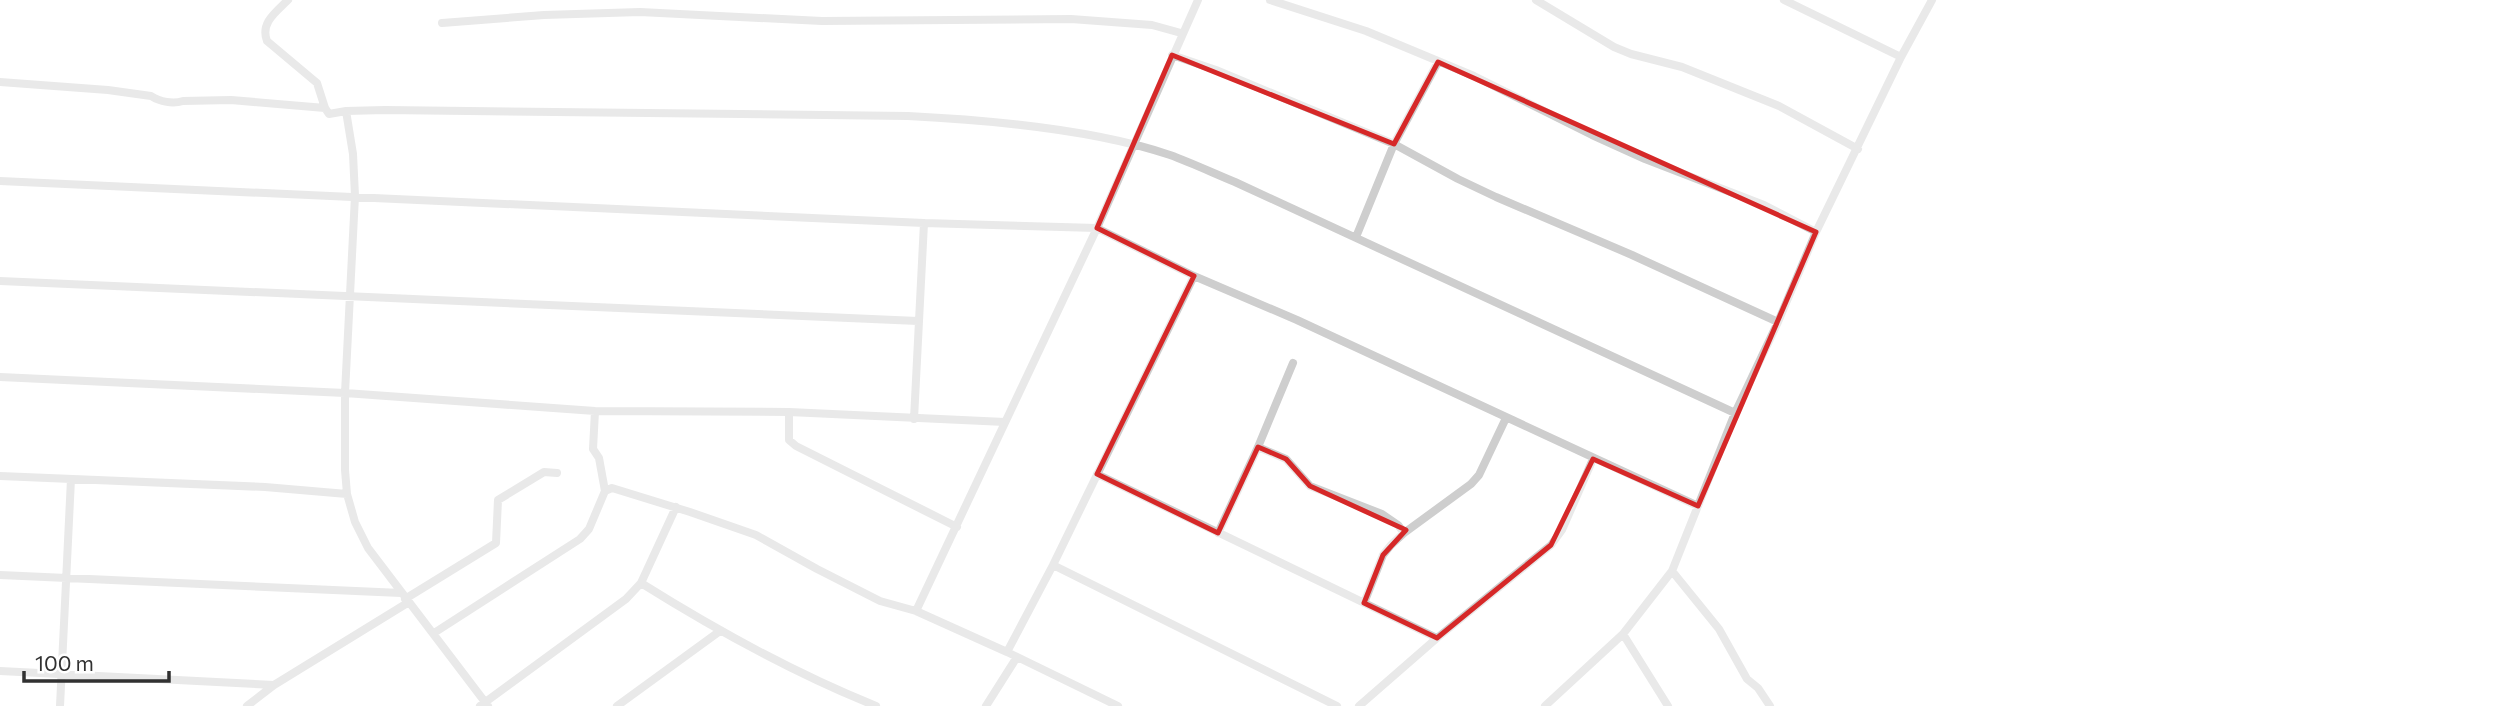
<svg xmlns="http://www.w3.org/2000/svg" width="2504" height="706" viewBox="0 0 2504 706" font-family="Commissioner,sans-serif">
	<rect width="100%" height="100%" fill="#fff"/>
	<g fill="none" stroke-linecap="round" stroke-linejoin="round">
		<!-- minor -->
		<path stroke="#cecece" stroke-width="8" d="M288,0c-12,12 -28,23 -21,41l50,42 8,25 4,6 17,-3 39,-1 523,6c81,4 185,13 262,39 22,8 43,18 65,27l500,231
			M1270,0l96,31 108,45 118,59 53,24 119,46 52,27
			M1536,0l78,47 17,7 51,13 97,39 79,43
			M1784,0l117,57
			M442,23l102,-8 96,-3 182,9 249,-2 81,6 29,8
			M1172,55l44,15 178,74 64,35 38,18 136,58 146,67
			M0,82l108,8 43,6c9,6 22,8 32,5l48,-1 94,8
			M346,111l7,43 2,42 -10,197v77l2,24 8,28 13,26 120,158
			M0,181l924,42 173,5 97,48 103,44 401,186
			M1356,237l38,-93 44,-82
			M0,281l918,40
			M0,377l345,16 250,18 194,1 216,10
			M595,411l-2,38 6,9 6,33
			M789,412v28l7,6 161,81
			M914,419l10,-196
			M1258,447l28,12 24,27 72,28 16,11 6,8
			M1097,474l340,164
			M0,476l265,11 82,7
			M1218,533l40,-86 35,-84
			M1053,565l284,141
			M1672,571l47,58 28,50 11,9 12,18
			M0,575l401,18
			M641,583l35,-76
			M405,599l91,-56 2,-43 46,-28 13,1
			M1364,603l19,-48 8,-10 13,-12 67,-49 8,-9 27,-57
			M916,611l181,-383 101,-228
			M434,633l146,-94 9,-10 16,-38 7,-3 78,24 66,23 61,34 63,32 36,10 91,41 111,54
			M1623,634l45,72
			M1007,652l46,-87 141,-289
			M0,671l274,14
			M60,706l11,-227
			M247,706l27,-21 135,-83
			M480,706l146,-107 15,-16c75,47 153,90 235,123
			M617,706l103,-75
			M986,706l31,-49
			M1359,706l78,-68 114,-93 11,-15 31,-71
			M1545,706l78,-72 49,-63 63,-158 43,-91 38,-90 85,-175 31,-57"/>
	</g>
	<!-- marked area -->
	<path d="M0 0H2504V706H0ZM1172,55l222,89 44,-82 378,170 -118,274 -105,-47 -42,86 -114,93 -73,-35 19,-48 23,-25 -96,-44 -24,-27 -28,-12 -40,86 -121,-59 97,-198 -97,-48z" fill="#fff" fill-opacity=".55" fill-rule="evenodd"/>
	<path fill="none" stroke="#d62828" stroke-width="5" stroke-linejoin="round" d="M1172,55l222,89 44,-82 378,170 -118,274 -105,-47 -42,86 -114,93 -73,-35 19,-48 23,-25 -96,-44 -24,-27 -28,-12 -40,86 -121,-59 97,-198 -97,-48z"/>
	<!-- scale -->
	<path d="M24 671v10h145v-10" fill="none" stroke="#313131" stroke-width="3.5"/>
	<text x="35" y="671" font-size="21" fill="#313131" stroke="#ffffff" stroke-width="5" paint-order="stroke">100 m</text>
</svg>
